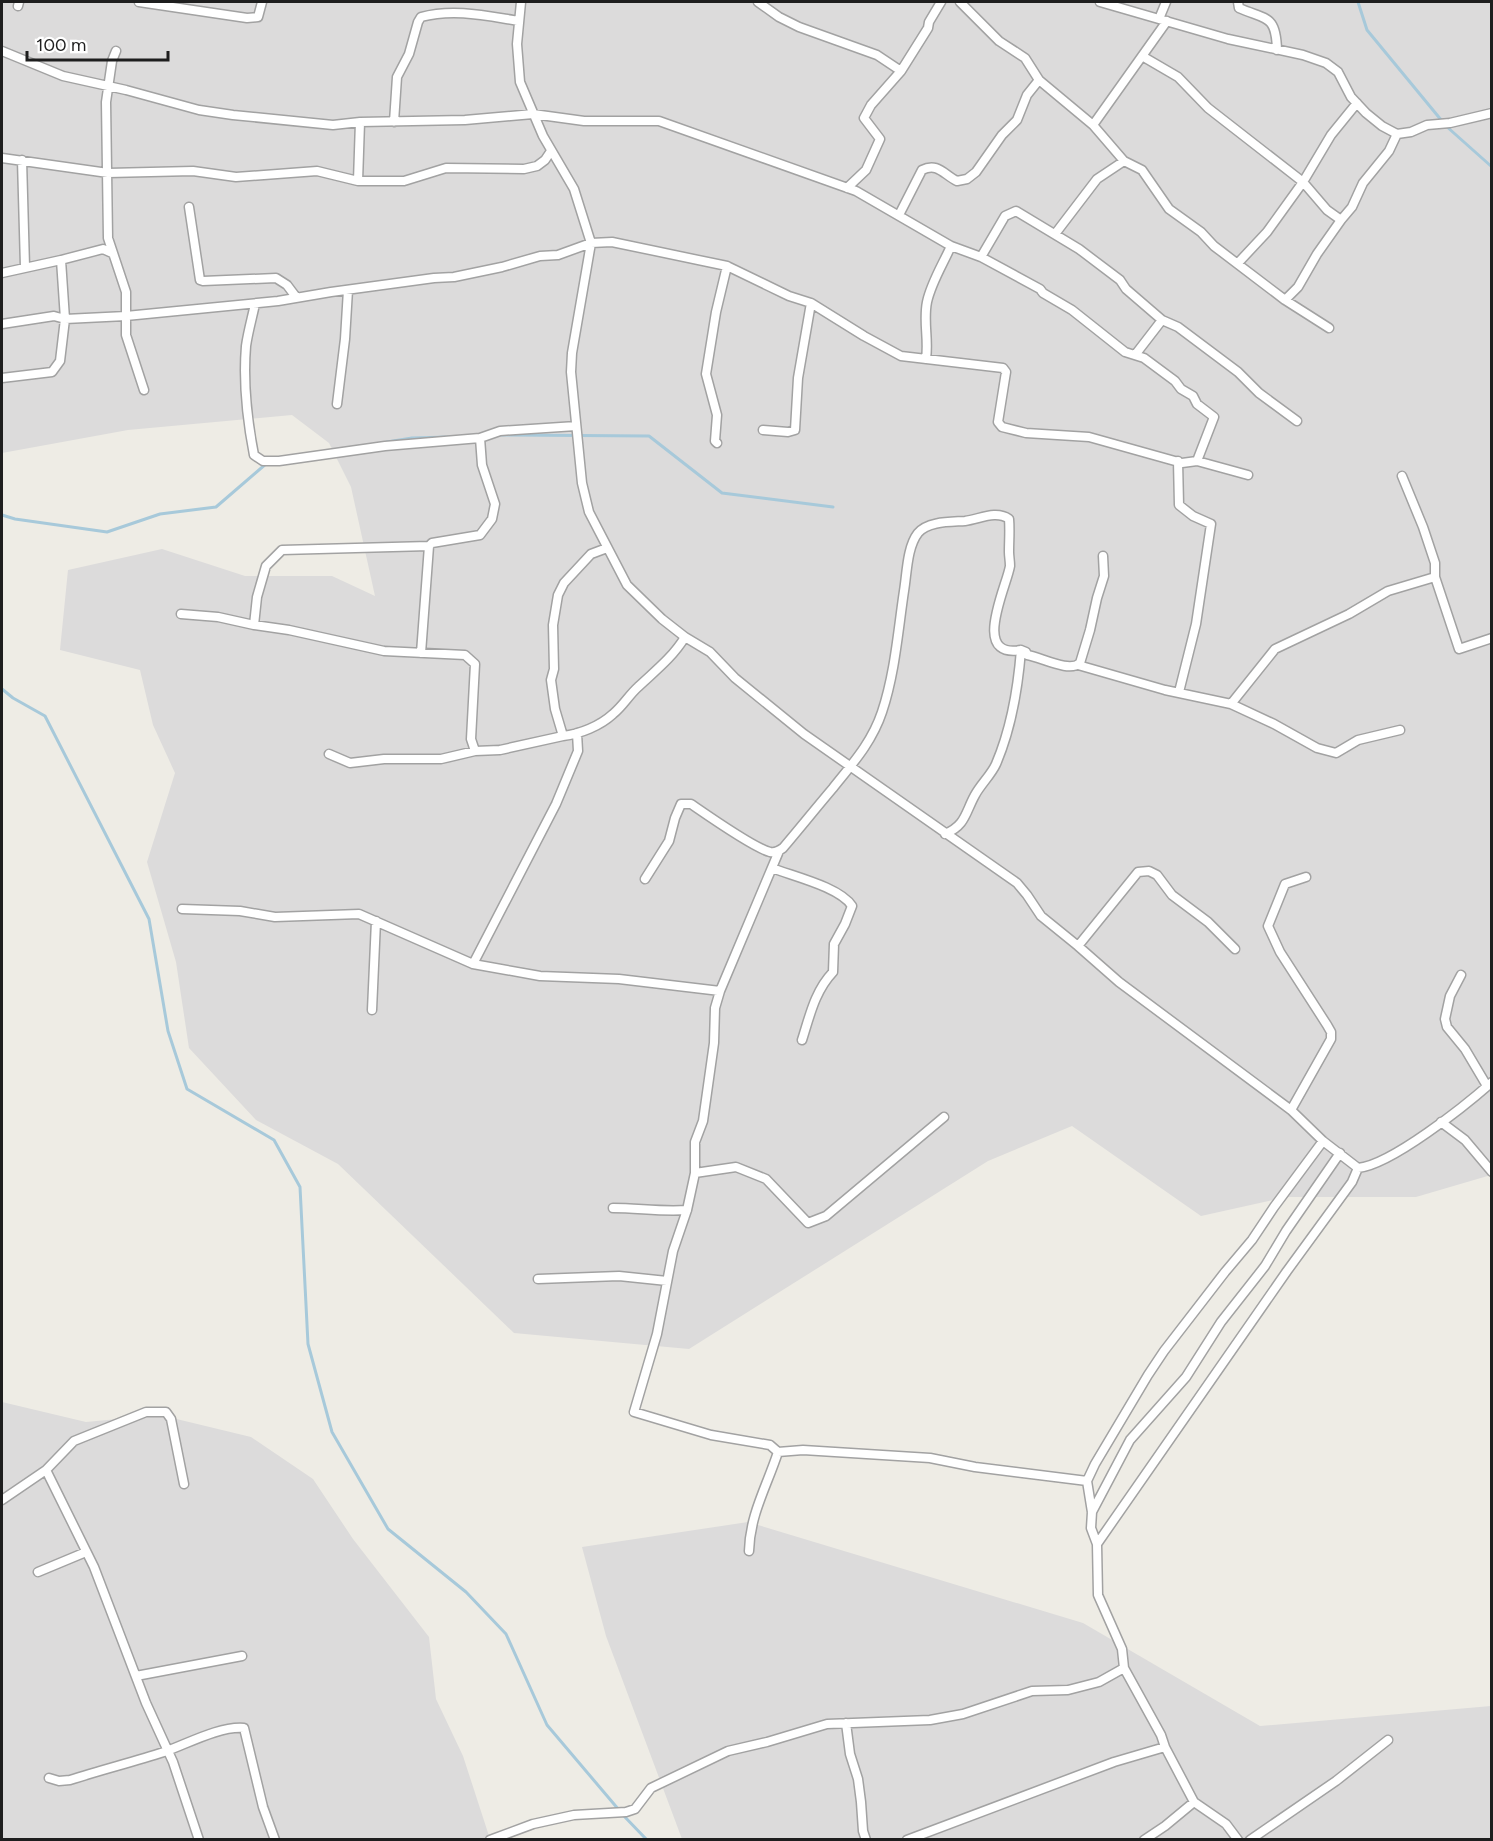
<svg xmlns="http://www.w3.org/2000/svg" width="1493" height="1841" viewBox="0 0 1493 1841" font-family="Figtree,sans-serif">
	<rect width="100%" height="100%" fill="#eeece5"/>
	<!-- residential -->
	<path fill="#dcdbdb" d="M2,2h1489v1173l-75,22h-129l-86,19 -129,-90 -84,35 -299,188 -175,-16 -176,-169 -82,-44 -67,-72 -13,-86 -29,-100 28,-89 -22,-48 -13,-55 -80,-20 8,-80 94,-21 83,27h87l43,20 -24,-109 -22,-44 -37,-28 -164,15 -126,23z
		M2,1402l84,20 74,-7 91,22 62,42 40,60 76,98 7,62 27,57 27,83 -488,1z
		M748,1522l335,101 177,103 231,-20v133h-809l-76,-203 -24,-89z"/>
	<g fill="none" stroke-linecap="round" stroke-linejoin="round">
		<!-- stream -->
		<path stroke="#a7c9da" stroke-width="3" d="M1358,2l9,28 75,91
			M1446,126l46,41
			M498,435l151,1 73,57 111,14
			M387,442l25,-4 37,-1
			M2,515l13,4 92,13 53,-18 56,-7 51,-44
			M2,689l11,9 32,18 104,203 19,112 19,58 87,51 26,47 8,157 24,88 56,97 78,63 40,42 41,91 72,85
			M623,1815l24,25"/>
		<defs>
			<path id="street" d="M139,2l108,16 11,-1 4,-15
				M521,2l-4,42 3,38 23,54 31,53 17,54 -19,110 -1,19 11,111 7,29 38,73 35,34 23,18 25,15 25,26 69,56 213,149 10,12 14,21 37,30 41,36 172,128 32,31 35,27c33,-3 108,-63 134,-86
				M758,2l21,15 20,10 78,28 24,16
				M960,2l39,39 26,17 14,22 54,45 31,36 18,9 27,39 32,23 13,14 71,54 44,28
				M1100,2l128,37 75,16 23,8 12,9 13,25 15,16 16,13 15,8 14,-2 16,-7 23,-2 42,-10
				M1238,2l1,6c27,12 37,6 38,42
				M18,6l1,-4
				M1159,19l7,-17
				M2,51l61,25 63,14 73,20 34,5 100,10 27,-3 105,-2 68,-6 51,7h75l197,70 95,55 30,11 59,32 3,4 29,17 53,42 19,6 31,23 6,8 12,7 4,8 17,13 -17,44
				M116,51l-4,10 -6,41 2,136 18,54v43l18,55
				M1142,56l36,21 30,31 95,74 24,28 14,10
				M394,122l3,-45 12,-23 9,-32 3,-5c33,-9 66,-1 98,4
				M1093,125l74,-104
				M2,158l106,15 85,-2 43,6 81,-6 41,10h46l42,-13 78,1 13,-3 8,-6 6,-9
				M22,160l3,107
				M358,181l2,-59
				M847,188l19,-18 14,-31 -16,-21 7,-13 30,-34 27,-43 1,-6 12,-20
				M189,207l11,73 3,1 73,-3 11,7 9,12
				M899,215l23,-45c16,-8 22,5 35,11l10,-2 9,-7 26,-37 15,-15 10,-25 12,-15
				M1055,234l42,-55 27,-18
				M981,257l24,-41 11,-5 63,38 41,31 6,9 36,31 16,7 60,45 21,21 38,28
				M1238,263l29,-31 36,-50 28,-47 26,-32
				M2,273l59,-13
				M1285,300l13,-13 19,-33 24,-34 11,-13 11,-24 26,-32 8,-17
				M255,304c-3,14 -7,28 -9,42 -3,36 1,73 8,109l9,6h16l106,-15 95,-8
				M2,324l52,-8 11,3 61,-3 152,-15 53,-9 103,-14 20,-1 48,-10 38,-11 18,-1 33,-12 21,-1 115,24 62,30 22,7 53,33 37,20 102,12 3,4 -8,50 4,5 24,6 63,4 93,26 15,-2 51,14
				M1135,355l27,-35
				M926,359c3,-20 -3,-37 1,-57 4,-19 16,-38 24,-56
				M2,378l50,-6 8,-11 5,-42 -4,-59 42,-11 9,4
				M337,404l8,-65 3,-49
				M763,430l25,2 7,-2 3,-52 13,-75
				M717,443l-2,-2 2,-26 -11,-41 10,-62 11,-46
				M1178,461l1,44 14,11 18,8 -15,100 -17,68
				M1402,476l21,51 12,36v14l24,72 33,-11
				M607,548l-16,6 -27,29 -6,12 -5,30 1,44 -3,11 4,29 8,27c17,-2 37,-10 50,-22 10,-8 16,-19 25,-27 17,-16 35,-30 47,-50
				M181,614l37,3 36,8 35,5 95,21 81,4 10,9 -4,75 4,12
				M254,625l3,-28 9,-31 16,-16 147,-4
				M1021,650l5,2 1,3c14,2 42,18 53,8l10,-33 7,-32 7,-22 -1,-20
				M421,653l8,-107 3,-3 48,-8 12,-16 3,-15 -13,-39 -2,-27 20,-7 76,-5
				M1078,665l87,25 66,14 43,20 43,24 19,5 22,-13 42,-10
				M1231,704l44,-55 74,-35 39,-23 47,-14
				M329,754l21,9 34,-4h57l34,-8 25,-1 63,-14
				M772,868c20,8 68,19 80,38l-7,18 -11,20 -1,28c-18,19 -23,43 -31,68
				M645,879l24,-38 6,-23 6,-14h10c16,11 63,44 79,48 5,1 9,-1 13,-4 17,-20 33,-40 50,-60 20,-25 39,-46 49,-76 13,-39 16,-81 22,-121 3,-18 3,-44 14,-58 10,-12 33,-11 47,-12 15,-2 31,-11 44,-2 1,11 0,22 0,33 0,4 1,9 1,14 -3,20 -40,93 11,84 -3,38 -10,79 -25,114 -5,11 -15,20 -21,31 -10,18 -9,30 -30,39
				M182,909l58,2 35,6 84,-3 114,50 67,12 79,3 101,12
				M1078,946l60,-74 11,-1 8,4 15,20 36,27 27,27
				M473,964l83,-160 22,-53 -1,-18
				M1461,975l-11,21 -5,23 2,8 18,22 22,37
				M372,1010l4,-89
				M1291,1110l40,-71v-7l-4,-7 -47,-73 -12,-26 17,-42 21,-7
				M1441,1122l24,18 27,32
				M695,1173l41,-6 30,12 42,44 18,-7 118,-99
				M613,1208c25,0 49,4 74,2
				M538,1279l81,-3 48,5
				M778,1452l-8,-7 -59,-10 -77,-23 23,-78 16,-83 14,-41 8,-37v-31l8,-21 11,-78 1,-35 5,-17 59,-140
				M46,1470l48,97 52,136 27,59 26,78
				M2,1500l44,-30 28,-29 72,-29h20l5,7 13,65
				M1092,1512l38,-72 56,-63 35,-55 44,-56 21,-35 54,-78
				M1097,1544l-6,-16 1,-16 -5,-31 8,-17 53,-89 16,-24 61,-79 27,-32 22,-33 49,-66
				M749,1551c1,-37 18,-65 29,-99l25,-2 127,8 45,9 112,14
				M38,1572l48,-20
				M136,1676l106,-20
				M846,1723l4,31 8,25 3,23 2,29 3,9
				M1165,1747l29,55 32,22 12,16
				M49,1778l10,3 11,-1c31,-10 63,-18 94,-28 23,-8 55,-26 80,-24l19,79 12,33
				M490,1840l43,-16 41,-9 52,-3 9,-3 16,-21 77,-37 39,-9 60,-18 103,-4 33,-6 69,-23 36,-1 31,-8 25,-14 -2,-19 -24,-54 -1,-51 190,-273 65,-89 6,-14
				M907,1840l207,-78 51,-15 -4,-12 -37,-67
				M1144,1840l21,-14 29,-24
				M1250,1840l86,-59 52,-41"/>
		</defs>
		<!-- street casing -->
		<use href="#street" stroke="#a2a2a2" stroke-width="11"/>
		<!-- street -->
		<use href="#street" stroke="#fff" stroke-width="8"/>
	</g>
	<!-- border -->
	<rect width="1493" height="1841" fill="none" stroke="#1e1e1e" stroke-width="6"/>
	<!-- scale -->
	<path d="M27 51v9h141v-9" fill="none" stroke="#1e1e1e" stroke-width="3"/>
	<text x="36" y="51" font-size="18" fill="#1e1e1e" stroke="#ffffff" stroke-width="4.5" paint-order="stroke">100 m</text>
</svg>
